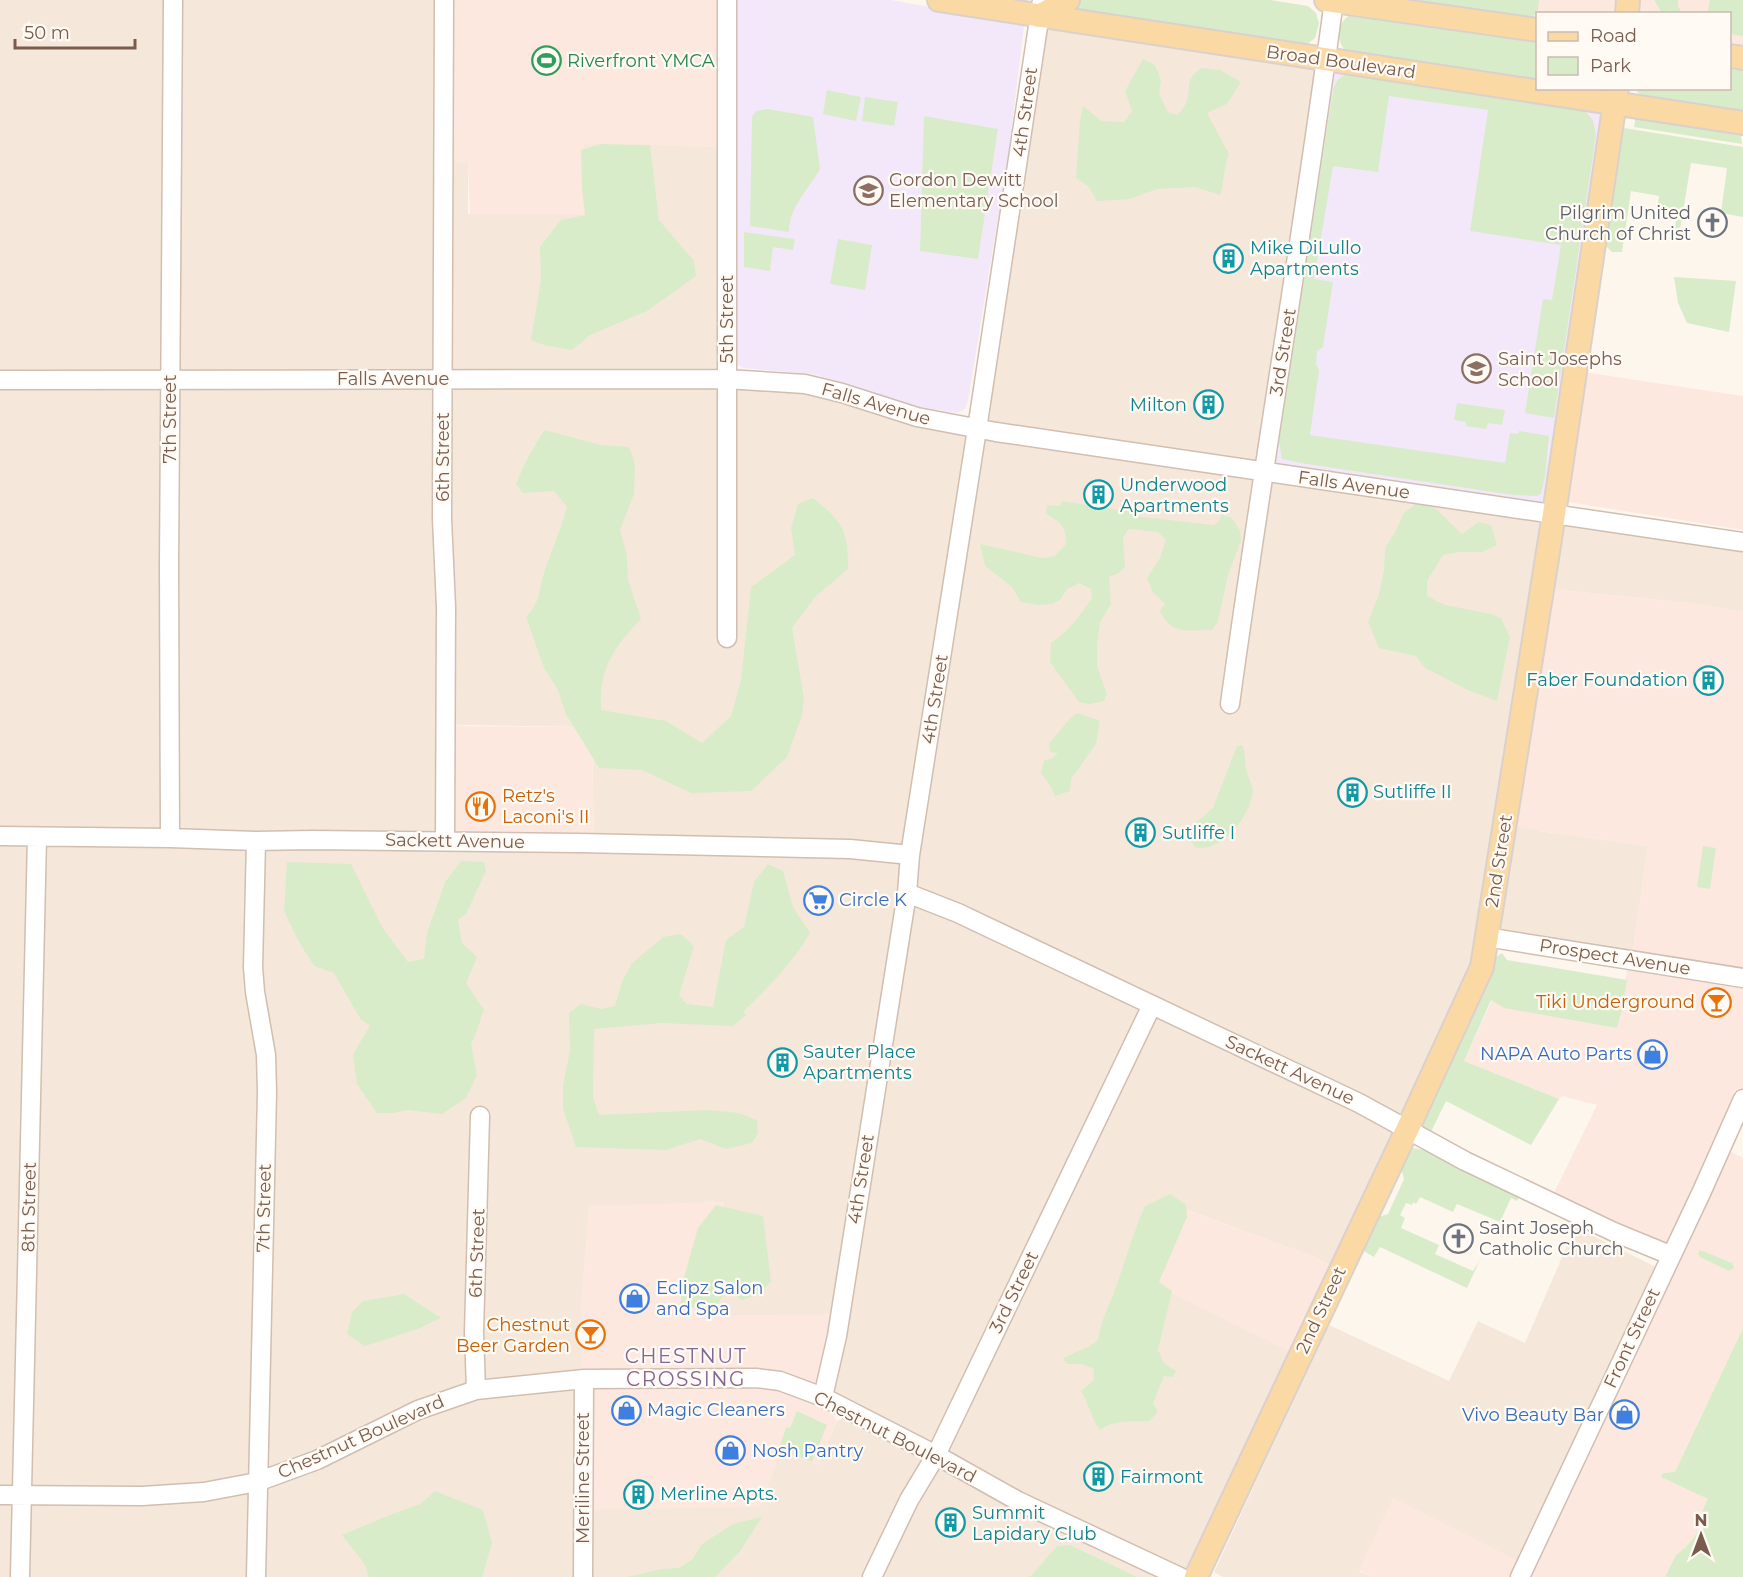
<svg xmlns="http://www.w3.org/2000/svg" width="1743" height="1577" viewBox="0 0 1743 1577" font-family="Montserrat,sans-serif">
	<rect width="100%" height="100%" fill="#fdf6ec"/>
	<!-- residential -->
	<path fill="#f5e8da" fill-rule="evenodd" d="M0,0h444v161l24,2v50l2,2h115l-1,-72 143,4v231l53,3 197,48 62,-413 287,43 -61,413 478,70v70l-54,-9 -148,-15 -1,243 108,15 -16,113 -145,-22 -147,334 -23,-13 -130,-48 112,146 -103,221h-1196zM467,725l115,2 10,13 2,103 -148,-117zM724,1202l-7,67 -11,47 134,-1 -17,82 31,17 -17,7 -19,44 -37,-16 -199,-96 -1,-42 8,-104z
		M1575,1227l85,42 -136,295 -22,-10 -143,17 13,6h-149l-9,-5 115,-247 120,56 29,-60 47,22z"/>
	<!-- commercial -->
	<path fill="#fde8e0" d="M444,0h283v147l-143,-3 1,71h-115l-2,-52 -24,-2z
		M1348,0h276l-2,13 -84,1 -1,12z
		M1628,0h115v58l-13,-2v-42h-103z
		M1583,372l160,24v134l-175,-28 -1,-18z
		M1541,588l148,15 54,9v366l-111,-19 16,-113 -108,-15 -35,-8z
		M445,726l137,1 10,12 2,105 -149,-3z
		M1628,961l115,20v107l-74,163 -117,-54 45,-92 -35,-9 -3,3 -95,-38 28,-61 125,28 5,-18z
		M1724,1148l19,10v170l-68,144 -12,1 45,26 -9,21 4,6 -17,21 -10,8 -10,22h-143z
		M724,1202l-7,67 -11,47 134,-2 -3,22 -16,70 11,7 5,8 -19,44 -37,-15 -21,57 -177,3 -2,-199 8,-105z
		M1186,1210l131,48 23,13 -41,85 -146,-72z
		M1393,1498l131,66 -6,13h-146l-13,-7z"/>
	<!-- education -->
	<path fill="#f3e8fa" d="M737,0h154l131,24 2,2 -16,131 -40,244 -3,8 -8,4 -37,-6 -107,-33 -70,-6 -7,-4 -1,-350z
		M1326,59l289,44 -61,411 -289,-42z"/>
	<!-- green -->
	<path fill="#d8ecc9" d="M1076,0h194l38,6 8,7 3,10 -4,15 -9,7 -233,-34z
		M1393,0h146l-1,9 -8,12z
		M1654,0h24v6l4,7 26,-2 2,-11h33v36l-13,-2v-20l-68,-1z
		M1352,14l185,27v41l-191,-31c-11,-11 -9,-30 6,-37z
		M1143,59l12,6 6,15 -2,14 9,18 10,3c2,-3 6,-8 8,-12 7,-17 -4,-22 16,-35l18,2 21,12 -14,22 -20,9 22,41c-6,14 -4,28 -9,41l-25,-8 -38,2 -27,10 -33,2 -9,-15 -12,-8 4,-57 3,-15 19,15 22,1 8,-11 -7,-20z
		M1730,69l13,2v42l-102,-17 -6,-7 95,-1z
		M1352,72l229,35 12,13 3,15 -42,283 -29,-5 18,-114 9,1 9,-55 -91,-14 18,-121 -99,-14 -11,76 -45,-6 -19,113 19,3 -10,65 -6,4 -1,13 3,6 -9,65 195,28 5,-30 8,1 1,-3 30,5 -4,41 -4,17 -4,2 -24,-1 -206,-31 -25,-5 -3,-17 54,-352c4,-11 8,-15 19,-18z
		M827,90l34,7 -5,24 -33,-7z
		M865,97l33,5 -4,24 -32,-5z
		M768,109l45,8 7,52c-11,20 -31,38 -31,63l-39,-6 2,-109 4,-6z
		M1636,115l104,16 2,13 -108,-17z
		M924,116l74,13 -20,130 -58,-8z
		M1624,128l119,19v70l-22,-4 6,-45 -36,-5 -12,72 -5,-1 2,-13 -21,-3 4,-22 -28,-5 -9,61h-10l-6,-6z
		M601,144l49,1 9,75 35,41 2,15 -49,35 -57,24 -18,15 -28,-5 -13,-5 10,-60 -1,-33 21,-27 24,-5 -3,-27 -1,-38z
		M744,232l51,7 -2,11 -20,-3 -3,24 -26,-4z
		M838,239l34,6 -7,45 -35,-6z
		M1674,277l62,4 -7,51 -42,-9 -9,-20z
		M1457,403l48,7 -3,15 -14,-2 -2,6 -20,-3v-4l-12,-2z
		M544,430l57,15 28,2 6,17 -1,30 -14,36 7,25 1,25 13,39c-28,29 -42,50 -40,91l65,11 36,22 29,-27 10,-36 10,-93 44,-32 -4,-27 7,-24 15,-6c30,25 35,31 35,71l-33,28 -23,31 12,71 -2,17 -15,41 -36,34 -60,2 -49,-23 -43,-2 -33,-54 -8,-24 -14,-22 -18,-51c17,-19 11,-25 19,-47 7,-21 16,-41 22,-63l-13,-16 -31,2 -7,-9 10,-23z
		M1061,501l73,11v4l80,9 4,-3 4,-7 10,3 8,13 1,10 -13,34 -10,46 -6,9c-24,0 -40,6 -52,-19l5,-7 -12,-12 -6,-14 13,-20 6,-18 -8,-8 -29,-3 -6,8 2,30 -6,6 -10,4 2,27 -11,18 -3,24v20l10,28 -3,7 -14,3 -11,-2 -29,-40 1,-19c17,-11 30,-29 41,-45l-1,-9 -12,-6 -12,6 -7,11 -8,4 -13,1 -18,-3 -9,-15 -27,-21 -5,-22 62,14 13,-2 11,-12c0,-18 -5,-22 -20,-30l1,-9 13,1z
		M1418,502l17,6 27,26 16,-12 13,3 6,20 -14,7h-24l-16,3 -16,26v15l18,9 46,9 10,4 9,19 -13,64 -29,-11 -43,-22 -9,-12 -37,-8 -11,-26 11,-28 5,-24 1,-22 10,-16 9,-19z
		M1077,713l23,8 -4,23 -25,35 -1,12 -15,5 -4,-9 -10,-14 3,-13 7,-1 7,-6 -8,-1 -1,-9c11,-10 15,-21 28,-30z
		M1242,745c4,8 2,15 4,23 1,8 6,15 7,23 0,3 -1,6 -2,9 -5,21 -33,54 -56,47l-4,-6v-12l2,-4 20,-17 24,-62z
		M1703,846l13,2 -6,41 -13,-2z
		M461,861l23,1 2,9 -20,43 -8,6 4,23 15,14 -11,26 18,27c-5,12 -7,23 -13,34l6,31 -11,23 -24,16 -34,-4 -15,3h-16l-20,-29 -4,-29 17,-30 -9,-5 -27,-47 -20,-7 -15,-24 -15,-31 3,-49 64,2 31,63 26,35 16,-3 3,-26 18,-51z
		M768,864l15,7 10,36 17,26c-18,30 -42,55 -67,79l3,3 -13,11 -71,-3 -68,6 -1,68 6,18 109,-5 31,3 18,7 1,13 -6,10 -26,6 -26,-10 -34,11 -90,-3 -13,-38v-23l7,-36 -1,-37 12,-9 21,5 13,-3 7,-24 10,-19 31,-26 18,-3 13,12 -15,49 8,9 26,3 13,-67 18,-13 10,-45z
		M1502,953l5,7 120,20 -5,30 -5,18 -113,-20 -13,-8 -27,61 95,38 -28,46 -85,-44 -16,33 -5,-3 -3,-7 2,-7 61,-126 11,-34z
		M1413,1148l11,2 96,45 -3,6 -6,-3 -11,24 -43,-18 -4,8 -33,-15 -4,7 -3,-2 -1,3 -6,-2 -6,12 5,3 -4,10 38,17 -4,9 38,17 7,-11 -13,28 -87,-41 -6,10 -12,-7 16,-33 10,-3 16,-35 -3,-11z
		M1170,1194l16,11 1,12 -28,65 13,9 -14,59 6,13 12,8 -3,6 -9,-1 -11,27 5,9 -9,9c-19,2 -32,-3 -49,9 -9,-12 -11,-26 -19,-39l12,-10 1,-12 -12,-5h-15l-4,-6 25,-11 10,-7c2,-16 9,-30 15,-45 11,-29 19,-60 32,-89z
		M716,1205l47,11 8,65 -10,12 -19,7 -14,-9 -6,5 -6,12 -36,-1 4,-30 14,-49z
		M1700,1250l32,13 2,5 -5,3 -29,-14 -2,-3z
		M404,1294l37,24 -23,11 -53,17 -18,-12 5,-22 11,-11z
		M1743,1328v249h-78l11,-22 10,-8 17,-21 -5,-6 10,-21 -47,-22 2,-4 12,-1z
		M797,1411l30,14 -15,37 -33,-13 7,-22 4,1z
		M435,1491l48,19 9,33 -10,34h-113l-5,-14 -22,-28 50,-21 28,-10z
		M762,1517l-21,33 -26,27h-88l35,-8 17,-1 13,-8 10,-16 31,-20z
		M1070,1545l67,32h-110l4,-1 26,-30z"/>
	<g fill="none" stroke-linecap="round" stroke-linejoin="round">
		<defs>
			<path id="minor" d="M444,0l-2,519 4,88 -1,234
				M0,380l727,-1 78,5 37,9 75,24 79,15 747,110
				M727,638v-638
				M1230,704c32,-235 73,-469 104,-704
				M0,836l170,2 86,3 56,-1 267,3 271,6 60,6
				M170,838l-1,-272 4,-566
				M907,893l51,20 401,190 106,58 149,71 56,23
				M1486,937l257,41
				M476,1390l-2,-58 6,-216
				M823,1397l14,-61 70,-443 3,-38 67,-426 65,-429
				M0,1495l142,1 62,-4 53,-10 60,-22 101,-50 58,-20 108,-11 172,-1 24,3 43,16 113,58 82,46 162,76
				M20,1577l17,-740
				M256,1577l11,-485 -1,-37 -11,-63 -2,-25 3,-126
				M583,1577l1,-198
				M872,1577l37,-77 27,-45 216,-450
				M1520,1577l182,-386 41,-92"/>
			<path id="major" d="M939,0l804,123
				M1326,0l212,30
				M1627,14l1,-14
				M1039,16l29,-16
				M1730,56l13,2
				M1196,1577l211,-447 75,-163 72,-453 63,-426"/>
		</defs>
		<!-- minor casing -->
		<use href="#minor" stroke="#d1beb0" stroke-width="21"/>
		<!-- major casing -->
		<use href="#major" stroke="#dad1cd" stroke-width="26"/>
		<!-- minor -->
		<use href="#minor" stroke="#fff" stroke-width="18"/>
		<!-- major -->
		<use href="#major" stroke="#fbd9a5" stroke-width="22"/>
	</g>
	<!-- icons -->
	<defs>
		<symbol id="stadium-ring" viewBox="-11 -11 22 22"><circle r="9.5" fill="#fffaf3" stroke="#2e9e5b" stroke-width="1.5"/><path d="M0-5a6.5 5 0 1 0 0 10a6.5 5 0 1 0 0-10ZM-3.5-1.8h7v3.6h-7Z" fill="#2e9e5b"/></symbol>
		<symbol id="school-ring" viewBox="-11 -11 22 22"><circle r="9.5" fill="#fffaf3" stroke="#8d6e63" stroke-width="1.5"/><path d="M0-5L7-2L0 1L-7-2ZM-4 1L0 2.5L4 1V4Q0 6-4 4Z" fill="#8d6e63"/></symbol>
		<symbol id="church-ring" viewBox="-11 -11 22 22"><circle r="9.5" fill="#fffaf3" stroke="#6b7280" stroke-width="1.5"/><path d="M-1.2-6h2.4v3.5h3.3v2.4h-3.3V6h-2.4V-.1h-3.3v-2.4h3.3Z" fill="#6b7280"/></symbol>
		<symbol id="building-ring" viewBox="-11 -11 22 22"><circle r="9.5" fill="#fffaf3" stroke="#0f9aa8" stroke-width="1.5"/><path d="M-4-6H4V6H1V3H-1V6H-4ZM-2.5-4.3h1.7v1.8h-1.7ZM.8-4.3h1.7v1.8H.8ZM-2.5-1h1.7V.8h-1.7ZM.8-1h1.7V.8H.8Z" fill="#0f9aa8"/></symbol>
		<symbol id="restaurant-ring" viewBox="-11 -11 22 22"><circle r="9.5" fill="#fffaf3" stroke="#e8710a" stroke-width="1.5"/><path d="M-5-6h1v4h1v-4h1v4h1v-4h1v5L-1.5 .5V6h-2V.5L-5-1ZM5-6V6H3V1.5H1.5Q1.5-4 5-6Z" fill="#e8710a"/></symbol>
		<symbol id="supermarket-ring" viewBox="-11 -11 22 22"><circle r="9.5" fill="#fffaf3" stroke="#3f7fe0" stroke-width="1.5"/><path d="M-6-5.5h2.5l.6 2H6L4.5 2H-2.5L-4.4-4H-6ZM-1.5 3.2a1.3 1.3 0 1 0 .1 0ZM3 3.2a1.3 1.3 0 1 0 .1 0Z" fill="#3f7fe0"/></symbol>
		<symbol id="bar-ring" viewBox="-11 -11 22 22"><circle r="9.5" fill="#fffaf3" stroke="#e8710a" stroke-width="1.5"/><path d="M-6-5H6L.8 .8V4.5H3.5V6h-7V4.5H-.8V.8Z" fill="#e8710a"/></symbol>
		<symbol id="shop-ring" viewBox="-11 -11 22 22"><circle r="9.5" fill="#fffaf3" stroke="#3f7fe0" stroke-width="1.5"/><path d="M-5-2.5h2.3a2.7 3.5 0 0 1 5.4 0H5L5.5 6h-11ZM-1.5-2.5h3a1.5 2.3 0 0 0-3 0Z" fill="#3f7fe0"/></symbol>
	</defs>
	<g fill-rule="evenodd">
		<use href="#stadium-ring" x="530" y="44" width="33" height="33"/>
		<use href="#school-ring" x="852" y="174" width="33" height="33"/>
		<use href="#church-ring" x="1696" y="206" width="33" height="33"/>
		<use href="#building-ring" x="1212" y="242" width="33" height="33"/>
		<use href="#school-ring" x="1460" y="352" width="33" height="33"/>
		<use href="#building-ring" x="1192" y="388" width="33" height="33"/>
		<use href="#building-ring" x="1082" y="478" width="33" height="33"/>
		<use href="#building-ring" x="1692" y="664" width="33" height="33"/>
		<use href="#building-ring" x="1336" y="776" width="33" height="33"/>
		<use href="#restaurant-ring" x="464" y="790" width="33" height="33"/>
		<use href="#building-ring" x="1124" y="816" width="33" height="33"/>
		<use href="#supermarket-ring" x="802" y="884" width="33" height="33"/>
		<use href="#bar-ring" x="1700" y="986" width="33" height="33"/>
		<use href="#shop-ring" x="1636" y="1038" width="33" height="33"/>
		<use href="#building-ring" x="766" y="1046" width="33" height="33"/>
		<use href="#church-ring" x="1442" y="1222" width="33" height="33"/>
		<use href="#shop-ring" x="618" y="1282" width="33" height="33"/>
		<use href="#bar-ring" x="574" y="1318" width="33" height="33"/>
		<use href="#shop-ring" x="610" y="1394" width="33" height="33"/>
		<use href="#shop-ring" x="1608" y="1398" width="33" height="33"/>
		<use href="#shop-ring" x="714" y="1434" width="33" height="33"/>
		<use href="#building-ring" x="1082" y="1460" width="33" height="33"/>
		<use href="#building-ring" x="622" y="1478" width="33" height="33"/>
		<use href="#building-ring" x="934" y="1506" width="33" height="33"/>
	</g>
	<g text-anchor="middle" stroke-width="4.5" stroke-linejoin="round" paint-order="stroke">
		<!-- leisure labels -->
		<g font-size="18" fill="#27864d" stroke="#fffaf3" text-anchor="start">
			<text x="567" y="67">Riverfront YMCA</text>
		</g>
		<!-- street labels -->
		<g font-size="18" fill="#7a5c4d" stroke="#fffaf3">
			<text transform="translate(1341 62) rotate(8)" y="6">Broad Boulevard</text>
			<text transform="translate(1025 112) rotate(-82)" y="6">4th Street</text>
			<text transform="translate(727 319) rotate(-90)" y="6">5th Street</text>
			<text transform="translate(1283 352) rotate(-81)" y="6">3rd Street</text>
			<text x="393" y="385">Falls Avenue</text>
			<text transform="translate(876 404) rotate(16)" y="6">Falls Avenue</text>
			<text transform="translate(170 419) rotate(-90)" y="6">7th Street</text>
			<text transform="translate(443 457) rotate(-90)" y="6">6th Street</text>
			<text transform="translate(1354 485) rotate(8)" y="6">Falls Avenue</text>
			<text transform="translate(935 699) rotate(-81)" y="6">4th Street</text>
			<text transform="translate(455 841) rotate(1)" y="6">Sackett Avenue</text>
			<text transform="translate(1499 861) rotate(-81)" y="6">2nd Street</text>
			<text transform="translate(1615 957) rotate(9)" y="6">Prospect Avenue</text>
			<text transform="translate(1290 1070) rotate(25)" y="6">Sackett Avenue</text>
			<text transform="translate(861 1179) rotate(-81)" y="6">4th Street</text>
			<text transform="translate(29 1207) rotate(-89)" y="6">8th Street</text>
			<text transform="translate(264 1208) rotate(-89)" y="6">7th Street</text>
			<text transform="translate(477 1253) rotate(-88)" y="6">6th Street</text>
			<text transform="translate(1014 1292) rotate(-64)" y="6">3rd Street</text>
			<text transform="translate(1321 1310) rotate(-65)" y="6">2nd Street</text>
			<text transform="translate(1632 1338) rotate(-65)" y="6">Front Street</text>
			<text transform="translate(361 1437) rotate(-24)" y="6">Chestnut Boulevard</text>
			<text transform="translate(895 1437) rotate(27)" y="6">Chestnut Boulevard</text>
			<text transform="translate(583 1478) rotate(-90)" y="6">Meriline Street</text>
		</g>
		<!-- education labels -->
		<g font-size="18" fill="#785e54" stroke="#fffaf3" text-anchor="start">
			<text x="889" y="186">Gordon Dewitt<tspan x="889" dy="21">Elementary School</tspan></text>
			<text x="1498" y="365">Saint Josephs<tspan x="1498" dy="21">School</tspan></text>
		</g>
		<!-- worship labels -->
		<g font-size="18" fill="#5b616d" stroke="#fffaf3" text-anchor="end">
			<text x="1691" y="219">Pilgrim United<tspan x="1691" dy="21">Church of Christ</tspan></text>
			<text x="1479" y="1234" text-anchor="start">Saint Joseph<tspan x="1479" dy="21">Catholic Church</tspan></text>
		</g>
		<!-- culture labels -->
		<g font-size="18" fill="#0d838f" stroke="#fffaf3" text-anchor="start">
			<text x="1250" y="254">Mike DiLullo<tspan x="1250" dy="21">Apartments</tspan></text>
			<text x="1187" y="411" text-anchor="end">Milton</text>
			<text x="1120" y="491">Underwood<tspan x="1120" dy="21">Apartments</tspan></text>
			<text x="1688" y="686" text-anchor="end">Faber Foundation</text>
			<text x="1373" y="798">Sutliffe II</text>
			<text x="1162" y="839">Sutliffe I</text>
			<text x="803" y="1058">Sauter Place<tspan x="803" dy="21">Apartments</tspan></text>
			<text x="1120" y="1483">Fairmont</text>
			<text x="660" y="1500">Merline Apts.</text>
			<text x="972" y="1519">Summit<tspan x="972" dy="21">Lapidary Club</tspan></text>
		</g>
		<!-- food labels -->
		<g font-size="18" fill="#c56008" stroke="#fffaf3" text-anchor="end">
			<text x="502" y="802" text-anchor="start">Retz's<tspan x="502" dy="21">Laconi's II</tspan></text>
			<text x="1695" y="1008">Tiki Underground</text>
			<text x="570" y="1331">Chestnut<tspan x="570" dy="21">Beer Garden</tspan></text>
		</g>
		<!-- shop labels -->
		<g font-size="18" fill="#366cbe" stroke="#fffaf3" text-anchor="start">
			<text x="839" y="906">Circle K</text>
			<text x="1632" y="1060" text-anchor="end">NAPA Auto Parts</text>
			<text x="656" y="1294">Eclipz Salon<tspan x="656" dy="21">and Spa</tspan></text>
			<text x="647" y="1416">Magic Cleaners</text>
			<text x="1604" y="1421" text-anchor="end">Vivo Beauty Bar</text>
			<text x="752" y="1457">Nosh Pantry</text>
		</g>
		<!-- neighbourhood labels -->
		<g font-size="20" letter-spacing="1.5" fill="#846695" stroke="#fffaf3">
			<text x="686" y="1363">CHESTNUT<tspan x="686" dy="23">CROSSING</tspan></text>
		</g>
	</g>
	<!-- legend -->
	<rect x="1536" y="12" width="195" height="78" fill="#fffaf3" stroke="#cabbb1" stroke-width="1.5"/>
	<rect x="1548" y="32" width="30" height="9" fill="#fbd9a5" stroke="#cabbb1" stroke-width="1.5"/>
	<text x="1590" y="42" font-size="18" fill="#7a5c4d">Road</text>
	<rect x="1548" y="57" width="30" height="18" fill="#d8ecc9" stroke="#cabbb1" stroke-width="1.5"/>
	<text x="1590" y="72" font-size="18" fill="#7a5c4d">Park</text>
	<!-- north arrow -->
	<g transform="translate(1701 1535)" stroke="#fffaf3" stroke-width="4.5" paint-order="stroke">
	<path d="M0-4.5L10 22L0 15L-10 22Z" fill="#7a5c4d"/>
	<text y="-9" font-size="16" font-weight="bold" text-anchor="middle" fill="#7a5c4d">N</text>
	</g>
	<!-- scale -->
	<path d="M15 39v9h120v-9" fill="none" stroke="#7a5c4d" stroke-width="3"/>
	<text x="24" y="39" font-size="18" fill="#7a5c4d" stroke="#fffaf3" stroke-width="4.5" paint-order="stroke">50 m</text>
</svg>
